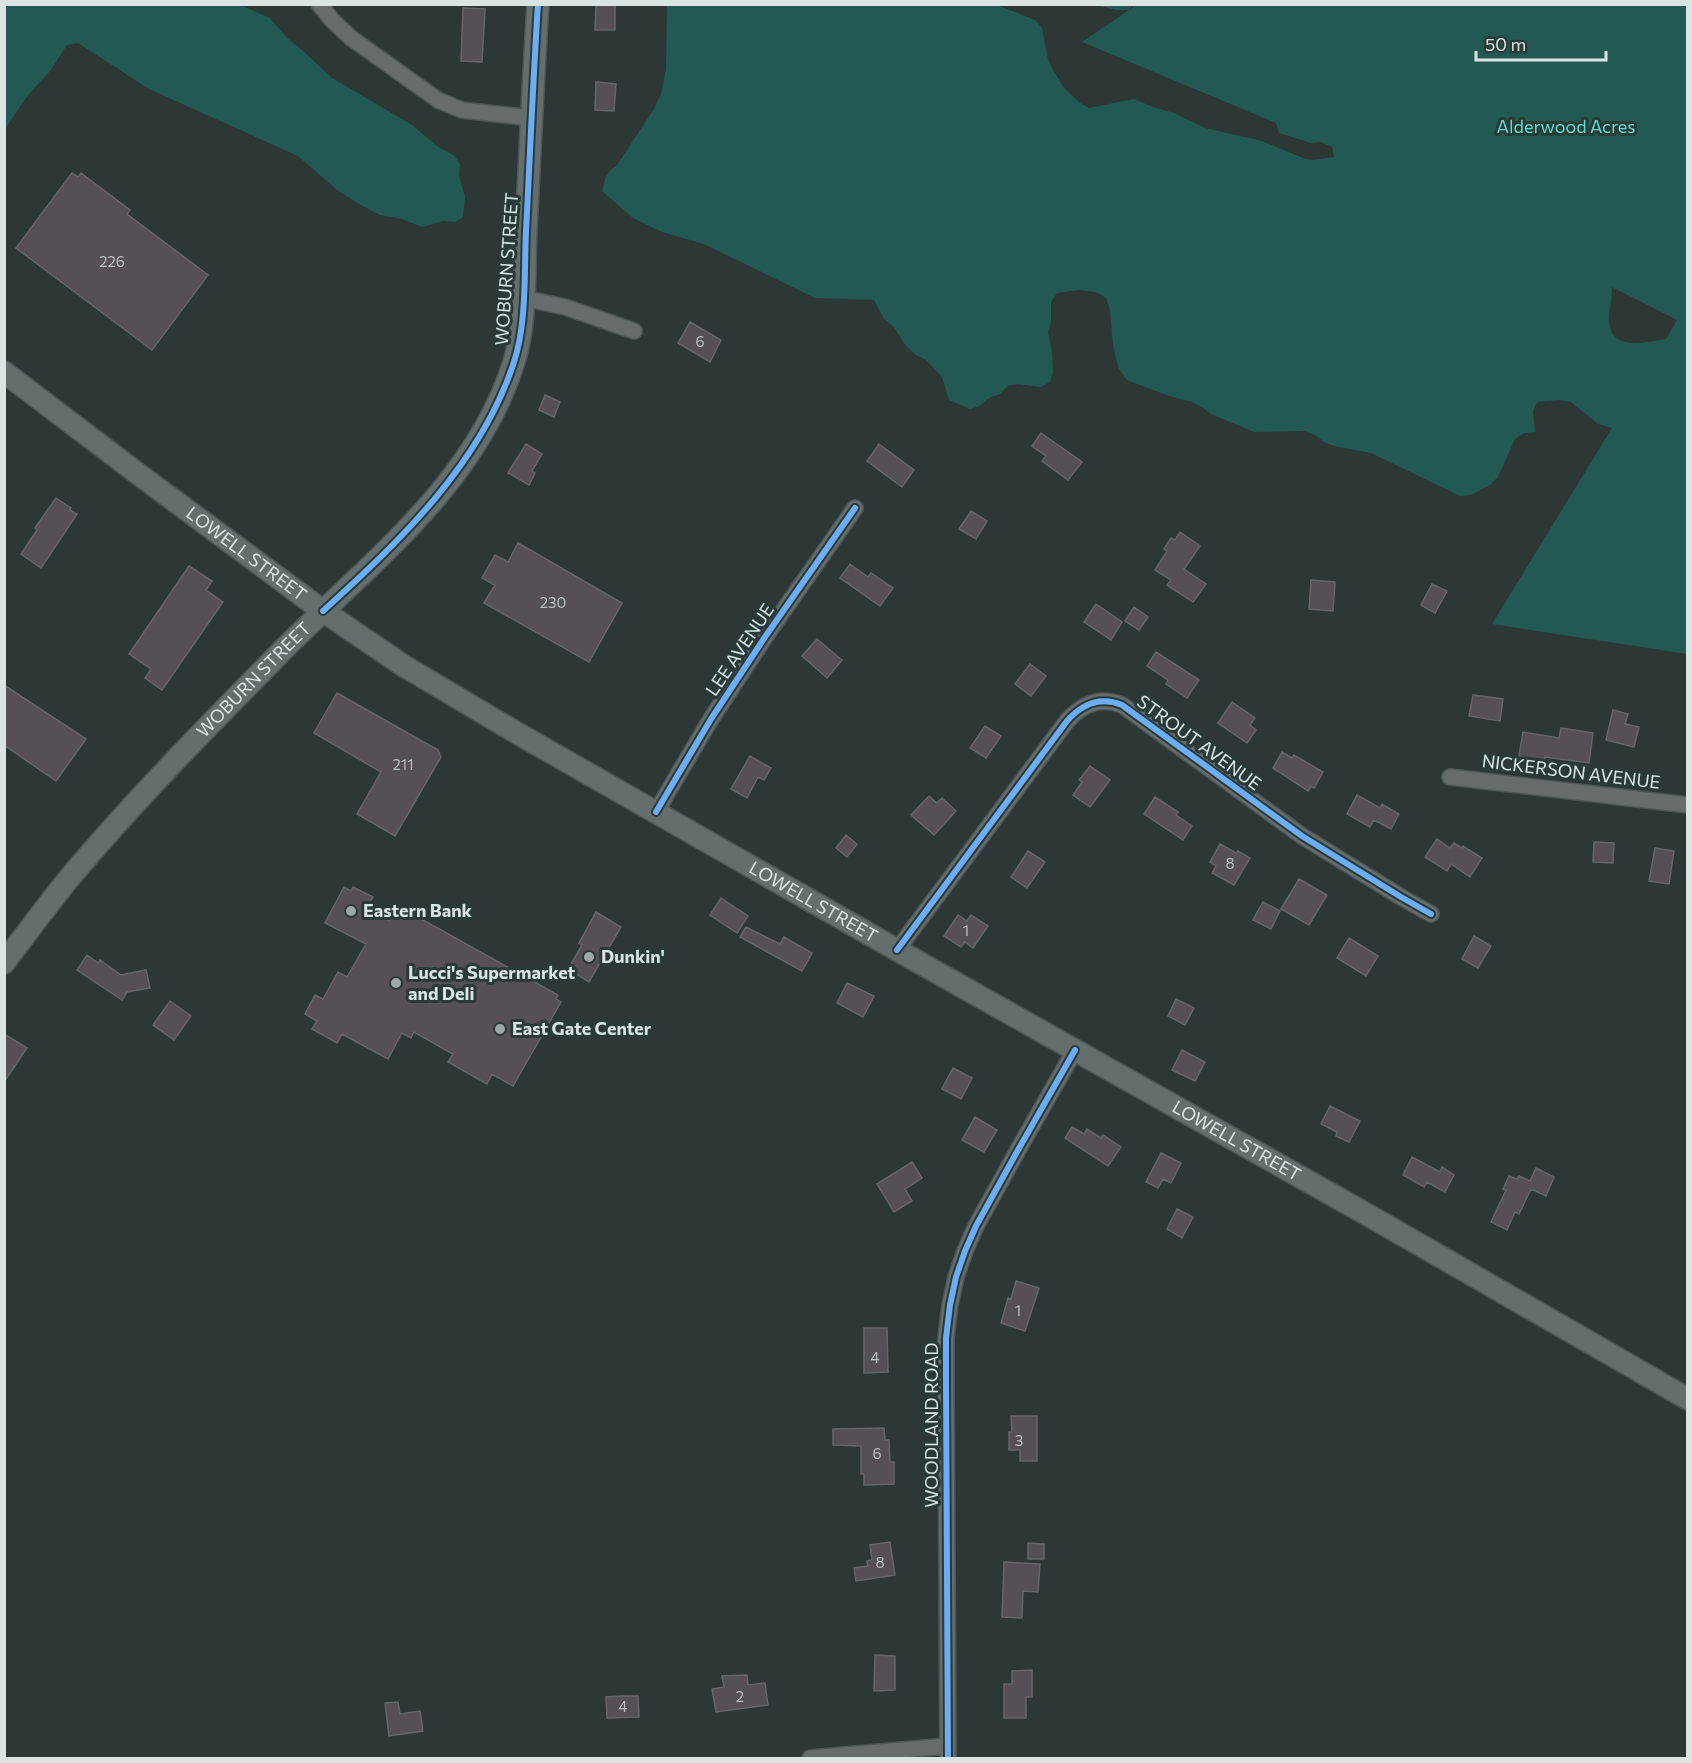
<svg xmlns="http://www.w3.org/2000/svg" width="1692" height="1763" viewBox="0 0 1692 1763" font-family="Commissioner,sans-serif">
	<rect width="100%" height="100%" fill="#2d3736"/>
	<!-- green -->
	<path fill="#225953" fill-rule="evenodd" d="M5,4l235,1 30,13 16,19 16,13 30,28 80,47 25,21 18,10 5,9 -1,11 6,21 -2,20 -8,5 -12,-1 -21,6 -20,-8 -22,-4 -21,-11 -22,-14 -39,-34 -149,-67 -71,-46 -11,2 -17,26 -22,24 -23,34z
		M1137,4l550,1v649l-195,-30 120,-196 -14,-4 -27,-22 -12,-2 -22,2 -4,9 2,21 -11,1 -9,6 -17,38 -8,8 -19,10 -11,1 -89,-43 -37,-7 -10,-4 -9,-7 -11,-4 -50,1 -43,-18 -9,-7 -10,-5 -23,-6 -42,-16 -8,-11 -3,-11 -3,-13 -3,-35 -4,-12 -10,-6 -18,-2 -21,3 -6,9v20l-3,10 4,21 1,20 -3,9 -9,5 -23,-3 -10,2 -8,8 -11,4 -9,8 -10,3 -21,-9 -7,-23 -16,-17 -10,-5 -10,-9 -13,-20 -9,-7 -10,-19 -59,-2 -111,-54 -42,-12 -29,-14 -31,-27c3,-12 4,-19 15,-26l37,-56 7,-15 5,-25 1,-65 330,1 38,15 7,8 6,31 4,9 12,20 16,15 9,5 45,-9 19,8 21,6 31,15 57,13 41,17 10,2 21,-3 -2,-10 -11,-5 -10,1 -32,-10 -3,-10 -194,-81 47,-32h-12l-22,-5h38l-4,5zM1612,287l65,33 -11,19c-24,4 -59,13 -57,-24 1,-9 3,-19 3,-28z"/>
	<!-- building -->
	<path fill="#564f56" stroke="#656667" stroke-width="1.5" d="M596,4h19v26h-20z
		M463,8l22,1 -3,53 -21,-1z
		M596,82l20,2 -2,27 -19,-1z
		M72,173l6,4 3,-4 49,37 -3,4 81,61 -56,75 -136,-102z
		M690,322l31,18 -11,22 -32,-19z
		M545,395l15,7 -6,15 -15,-7z
		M1041,433l41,29 -14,18 -26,-19 4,-5 -14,-10z
		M526,444l16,10 -10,17 3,2 -6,12 -21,-12z
		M879,444l35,26 -12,17 -35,-26z
		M56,498l15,10 -1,2 7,4 -36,54 -20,-14 16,-24 -2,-2z
		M971,511l16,10 -11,18 -17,-10z
		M1180,532l20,14 -16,23 22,15 -13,18 -26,-17 4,-5 -16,-10 12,-19 -3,-2 7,-11 4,2z
		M518,543l104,60 -33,59 -105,-59 11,-18 -13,-7 13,-23 13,7z
		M850,564l18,13 3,-4 22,15 -13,18 -40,-28z
		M189,566l23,15 -6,9 17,12 -61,88 -17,-12 6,-9 -22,-15z
		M1311,580l24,2 -2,29 -24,-2z
		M1432,584l15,7 -12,22 -14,-8z
		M1096,604l26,18 -11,18 -27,-18z
		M1134,607l14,10 -9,13 -14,-9z
		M817,639l25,21 -15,18 -25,-22z
		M1156,652l43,28 -12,18 -21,-14 2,-4 -21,-14z
		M1030,664l16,12 -15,20 -16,-12z
		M4,685l82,54 -30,42 -52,-36z
		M337,693l101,57 3,7 -46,79 -38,-22 24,-42 -67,-39z
		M1473,695l30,4 -3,22 -31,-5z
		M1232,702l23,16 -5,7 6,5 -9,13 -29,-20z
		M1613,710l15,4 -3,10 14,3 -5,20 -28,-7z
		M985,726l16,10 -15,22 -16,-10z
		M1561,728l32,5 -4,30 -44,-6 -1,4 -25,-5 4,-24 36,6z
		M1282,752l10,6 2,-3 29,17 -9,16 -3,-2 -3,5 -35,-23z
		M750,756l21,12 -7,12 -6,-3 -11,21 -16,-9z
		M1090,766l20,14 -20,27 -17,-12 9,-13 -3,-2z
		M1357,795l23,13 2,-4 17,10 -8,15 -17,-9 -4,7 -23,-13z
		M929,796l8,7 5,-5 14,13 -22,24 -23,-20z
		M1155,797l23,15 -2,3 16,11 -9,14 -39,-26z
		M846,835l11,9 -10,13 -11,-9z
		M1437,839l13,9 4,-5 8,5 1,-2 19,12 -12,19 -19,-13 -4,7 -22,-14z
		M1594,842l20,1 -1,20 -20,-1z
		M1220,844l16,9 2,-2 12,7 -16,27 -22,-12 4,-7 -6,-4z
		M1655,848l19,3 -5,33 -20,-3z
		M1028,851l17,11 -18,26 -16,-11z
		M1299,879l28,16 -18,30 -28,-16z
		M344,887l7,4 2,-4 20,10 -7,12 23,12 9,-15 160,89 -2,4 5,3 -48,84 -21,-12 -5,10 -39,-22 5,-8 -39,-22 -3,6 -9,-5 -14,26 -46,-25 -5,9 -25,-14 5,-8 -12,-7 10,-19 8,4 15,-27 9,5 19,-33 -41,-21z
		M721,898l27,18 -11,17 -27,-18z
		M1263,902l17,9 -9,18 -18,-9z
		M596,912l25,15 -32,55 -21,-13 14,-24 -3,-2z
		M958,915l9,6 4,-6 17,11 -15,22 -8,-6 -4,5 -17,-11z
		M746,927l34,17 4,-7 28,16 -10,18 -62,-34z
		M1474,936l17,10 -13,22 -16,-9z
		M1349,938l29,18 -12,20 -29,-18z
		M87,955l11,8 2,-3 21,15 25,-5 4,18 -23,4 -5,8 -45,-30z
		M847,983l27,13 -11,21 -26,-14z
		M1176,999l18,9 -9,17 -17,-9z
		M170,1001l21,15 -17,24 -21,-15z
		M4,1034l23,14 -23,34z
		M1182,1050l23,12 -10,19 -23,-11z
		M953,1068l19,10 -11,21 -19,-10z
		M1330,1106l30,15 -11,21 -13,-6 1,-4 -16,-8z
		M975,1117l22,13 -13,22 -22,-12z
		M1072,1127l12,7 3,-5 14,9 2,-3 18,12 -13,19 -43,-28z
		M1161,1153l20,10 -10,20 -8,-4 -5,9 -12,-6z
		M1412,1157l28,15 2,-5 12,8 -9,17 -18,-10 -3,5 -21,-12z
		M912,1162l10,16 -17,11 7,12 -18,11 -17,-28z
		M1536,1168l18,9 -8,19 -15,-7 -12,25 -4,-2 -8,18 -16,-8 15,-32 -3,-1 6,-13 8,3 2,-3 11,5z
		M1177,1209l16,8 -11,21 -15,-9z
		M1016,1281l23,7 -14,43 -24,-8 7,-25 3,1z
		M864,1328h23l1,44 -24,1z
		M1011,1416h26v45h-17v-11h-11v-18h3z
		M884,1428l1,12h4l1,22h4v22l-30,1v-11h-3v-28l-28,-1v-16z
		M890,1542l5,33 -39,6 -2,-13 14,-2 -1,-5 5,-1 -2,-15z
		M1028,1543l16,1v15h-16z
		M1004,1562l36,2 -2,28 -15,-1 -1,27 -20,-1z
		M875,1655l20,1v34l-21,1z
		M1032,1670v27h-6v21h-22v-34h8v-13z
		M747,1675l1,10 17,-2 3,22 -52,7 -4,-23 12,-2 -2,-11z
		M622,1696h16l1,21 -32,1 -1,-21z
		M398,1702l2,12 20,-3 3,20 -34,5 -4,-33z"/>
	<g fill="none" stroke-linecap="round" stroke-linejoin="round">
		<defs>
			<path id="street" d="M319,4l13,16 19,18 87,62 24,10 69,8
				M523,298l42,9 69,24
				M1450,777l238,28
				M656,812l55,-93 54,-82 90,-129
				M897,950l170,-229c15,-17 33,-25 55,-16l180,131 99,61 30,17
				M810,1758l138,-12
				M948,1758l-2,-373v-47l4,-33 6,-28 9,-26 11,-25 42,-76 57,-100"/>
			<g id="secondary">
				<path id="s1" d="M4,372l133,101 186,138 81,55 113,67 380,217 471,265 320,184"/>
				<path id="s2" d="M4,963c22,-29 44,-59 67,-87 65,-77 136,-149 206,-220 87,-89 198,-169 237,-294 13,-42 10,-89 12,-132 4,-75 7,-150 12,-226"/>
			</g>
		</defs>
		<!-- street casing -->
		<use href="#street" stroke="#4d5555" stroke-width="18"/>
		<!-- secondary casing -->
		<use href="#secondary" stroke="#4d5555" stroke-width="24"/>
		<!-- street -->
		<use href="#street" stroke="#666d6c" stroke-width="15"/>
		<!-- secondary -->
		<use href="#secondary" stroke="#646e6d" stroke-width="21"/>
		<defs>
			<path id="cycleway" d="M323,611c77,-70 158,-147 191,-249 13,-40 10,-89 12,-131 4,-75 7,-151 12,-227
				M656,812l55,-93 54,-82 90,-129
				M897,950l170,-229c15,-17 33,-25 55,-16l180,131 99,61 30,17
				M948,1758l-2,-373v-47l4,-33 6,-28 9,-26 11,-25 42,-76 57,-100"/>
		</defs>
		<!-- cycleway casing -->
		<use href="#cycleway" stroke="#293b39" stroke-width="10"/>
		<!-- cycleway -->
		<use href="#cycleway" stroke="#6dadf4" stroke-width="6"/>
	</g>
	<!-- markers -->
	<g fill="#9da7a6" stroke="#293b39" stroke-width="2">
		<circle cx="351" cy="911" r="6"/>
		<circle cx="589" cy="957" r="6"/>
		<circle cx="396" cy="983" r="6"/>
		<circle cx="500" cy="1029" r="6"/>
	</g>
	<g text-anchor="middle" stroke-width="6" stroke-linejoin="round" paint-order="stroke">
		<!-- number labels -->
		<g font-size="15" fill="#b8bfc0">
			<text x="112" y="267">226</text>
			<text x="700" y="347">6</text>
			<text x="553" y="608">230</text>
			<text x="403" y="770">211</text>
			<text x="1230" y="869">8</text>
			<text x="966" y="936">1</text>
			<text x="1018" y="1316">1</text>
			<text x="875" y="1363">4</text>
			<text x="1019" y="1446">3</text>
			<text x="877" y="1459">6</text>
			<text x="880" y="1568">8</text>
			<text x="740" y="1702">2</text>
			<text x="623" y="1712">4</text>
		</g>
		<!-- park labels -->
		<g font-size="18" fill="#5bdfd2" stroke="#293b39">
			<text x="1566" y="133">Alderwood Acres</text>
		</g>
		<!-- street labels -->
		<g font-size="18" fill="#d9e4e3" stroke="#293b39">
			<text transform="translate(507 269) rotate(-86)" y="6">WOBURN STREET</text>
			<text dy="6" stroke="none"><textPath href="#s1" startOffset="303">LOWELL STREET</textPath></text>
			<text transform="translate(740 650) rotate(-56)" y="6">LEE AVENUE</text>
			<text dy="6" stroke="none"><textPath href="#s2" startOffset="378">WOBURN STREET</textPath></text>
			<text transform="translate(1199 743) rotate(36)" y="6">STROUT AVENUE</text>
			<text transform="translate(1571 772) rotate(7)" y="6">NICKERSON AVENUE</text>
			<text dy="6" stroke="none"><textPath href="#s1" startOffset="969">LOWELL STREET</textPath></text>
			<text dy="6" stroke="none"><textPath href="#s1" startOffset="1455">LOWELL STREET</textPath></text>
			<text transform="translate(932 1425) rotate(-90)" y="6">WOODLAND ROAD</text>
		</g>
		<!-- poi labels -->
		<g font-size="18" font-weight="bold" fill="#d9e4e3" stroke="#293b39" text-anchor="start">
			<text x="363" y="917">Eastern Bank</text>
			<text x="601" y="963">Dunkin'</text>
			<text x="408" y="979">Lucci's Supermarket<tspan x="408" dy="21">and Deli</tspan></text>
			<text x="512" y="1035">East Gate Center</text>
		</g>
	</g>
	<!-- border -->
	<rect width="1692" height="1763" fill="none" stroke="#d9e4e3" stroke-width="12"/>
	<!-- scale -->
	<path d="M1476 51v9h130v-9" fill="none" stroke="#d9e4e3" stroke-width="3"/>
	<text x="1485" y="51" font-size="18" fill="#d9e4e3" stroke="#293b39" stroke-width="4.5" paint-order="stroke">50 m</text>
</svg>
